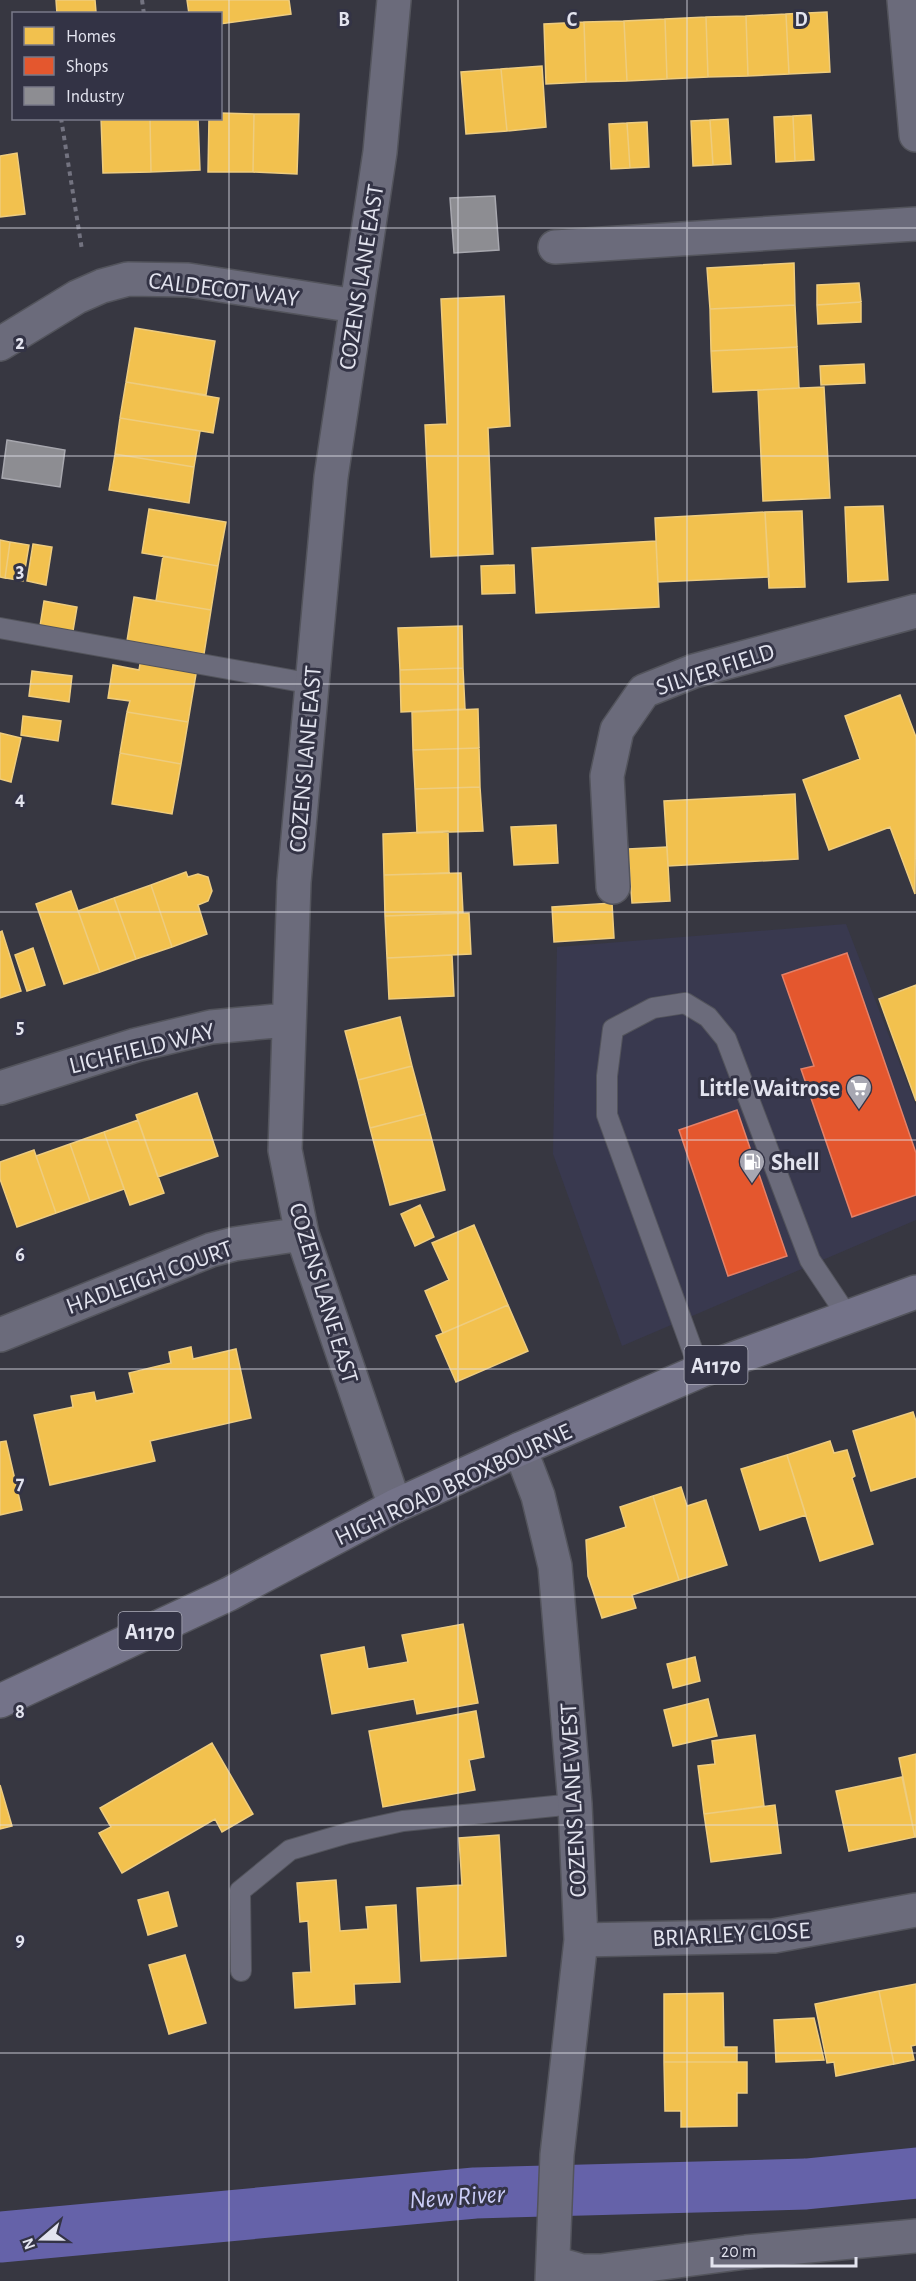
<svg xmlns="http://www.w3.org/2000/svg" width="916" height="2281" viewBox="0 0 916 2281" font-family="'Alegreya Sans',sans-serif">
	<rect width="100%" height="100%" fill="#373741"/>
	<!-- built -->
	<path fill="#39394f" d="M846,924l70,182v114l-294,126 -69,-192 4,-207z"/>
	<!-- homes -->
	<path fill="#f2c14e" stroke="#eecc7e" stroke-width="1.5" d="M56,0h39l1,12 -39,2z
		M187,0h102l2,14 -71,10v-10h-31z
		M827,12l3,60 -41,2 -3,-60z
		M786,14l3,60 -41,2 -2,-60z
		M746,16l2,60 -40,1 -2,-60z
		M706,17l2,60 -41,2 -2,-60z
		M665,19l2,60 -40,2 -3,-60z
		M624,21l3,60 -41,1 -2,-60z
		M584,22l2,60 -40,2 -2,-60z
		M542,66l4,61 -39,4 -6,-62z
		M501,69l6,62 -41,3 -5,-62z
		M220,113l34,1 -1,58h-45l1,-54h11z
		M254,114h45l-2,60 -44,-2z
		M811,115l3,45 -19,1 -2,-45z
		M793,116l2,45 -19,1 -2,-45z
		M101,118h49l1,54 -48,1z
		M150,118h48l2,52 -49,2z
		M728,119l3,45 -18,1 -3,-45z
		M710,120l3,45 -20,1 -2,-45z
		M647,122l2,45 -19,1 -3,-45z
		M627,123l3,45 -19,1 -2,-45z
		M17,153l8,61 -25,3v-61z
		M794,263l1,42 -85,4 -3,-41z
		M859,283l2,19 -44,3v-20z
		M504,296l6,130 -22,2 5,126 -62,3 -6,-132 22,-1 -6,-125z
		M861,302v20l-43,2 -1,-19z
		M795,305l2,42 -86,4 -1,-42z
		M135,328l80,13 -9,54 -80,-13z
		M797,347l2,41 -86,4 -2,-41z
		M864,364l1,19 -44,2 -1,-19z
		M126,382l93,16 -6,35 -93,-15z
		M824,387l6,111 -67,3 -5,-111z
		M120,418l80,13 -6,36 -79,-13z
		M115,454l79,13 -5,36 -80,-13z
		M883,506l5,74 -40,2 -3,-75z
		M149,509l77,13 -8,44 -76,-13z
		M802,511l3,76 -36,1 -4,-76z
		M765,512l4,65 -111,5 -3,-64z
		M0,540l10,2 -5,36 -5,-1z
		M656,541l3,66 -123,6 -4,-65z
		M10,542l19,3 -6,36 -18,-3z
		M33,544l19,3 -6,38 -19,-4z
		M163,556l55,10 -7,44 -55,-9z
		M514,565l1,28 -33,1 -1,-28z
		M134,597l77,13 -7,44 -77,-13z
		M44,601l33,6 -4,24 -33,-5z
		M462,626l1,42 -63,2 -2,-42z
		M141,658l56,10 -9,54 -61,-10 3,-11 -22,-3 5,-33 26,5z
		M463,668l2,41 -64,3 -1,-42z
		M32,671l40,5 -3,26 -40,-6z
		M900,695l16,42 -1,157 -25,-67 -61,23 -26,-70 57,-21 -15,-43z
		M478,709l1,39 -66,2 -1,-38z
		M127,712l61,10 -7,42 -61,-11z
		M23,716l38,5 -3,20 -37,-6z
		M0,733l21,5 -10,44 -11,-3z
		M479,748l1,39 -65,2 -2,-39z
		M120,753l61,11 -9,50 -60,-10z
		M480,787l3,44 -66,2 -2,-44z
		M795,794l3,65 -130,7 -4,-65z
		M556,825l2,38 -44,2 -3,-38z
		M448,831l1,42 -65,2 -1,-41z
		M667,847l3,54 -38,2 -4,-54z
		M186,872l2,5 10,-3 10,3 4,14 -4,10 -10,4 9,29 -35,13 -21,-62z
		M461,873l2,40 -78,3 -1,-41z
		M151,885l21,62 -36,12 -22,-61z
		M71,891l29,81 -36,12 -28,-80z
		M114,898l22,61 -36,13 -22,-61z
		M612,903l2,35 -60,4 -2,-35z
		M469,913l2,41 -84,4 -2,-42z
		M2,931l19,60 -21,7v-66z
		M33,948l12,37 -18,6 -12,-36z
		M452,955l2,41 -65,3 -2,-41z
		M916,985v116l-37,-102z
		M400,1017l12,49 -54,14 -13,-49z
		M412,1066l13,48 -55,14 -12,-48z
		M197,1093l21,63 -60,21 -22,-62z
		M425,1114l20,76 -55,15 -20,-77z
		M138,1120l26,73 -34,12 -26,-73z
		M104,1132l20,57 -34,12 -20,-57z
		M70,1144l20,57 -34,12 -20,-57z
		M34,1150l22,63 -39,14 -17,-48v-17z
		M420,1205l14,32 -19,9 -14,-32z
		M474,1225l34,80 -65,28 -18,-42 24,-11 -17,-37z
		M508,1305l20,46 -72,31 -20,-46z
		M191,1347l2,12 43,-10 15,69 -101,23 5,20 -105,24 -16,-70 39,-8 -2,-11 23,-4 2,9 38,-8 -5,-20 42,-10 -2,-11z
		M913,1412l3,9v56l-45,14 -18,-60z
		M6,1441l16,69 -22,5v-73z
		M830,1441l4,12 13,-3 8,26 -3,2 21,66 -53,17 -33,-106z
		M787,1455l19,60 -46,15 -19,-61z
		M681,1487l6,19 19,-6 21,65 -48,15 -26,-84z
		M653,1496l26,84 -47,15 4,13 -34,10 -14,-42 -2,-36 40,-13 -6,-20z
		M463,1624l15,79 -61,11 -3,-15 -82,15 -11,-59 43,-8 4,22 40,-7 -6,-27z
		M695,1657l5,24 -27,7 -6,-24z
		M708,1699l9,37 -44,10 -9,-36z
		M476,1711l8,46 -15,3 6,30 -92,17 -14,-76z
		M755,1735l9,71 -60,8 -6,-48 17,-2 -3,-23z
		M212,1743l41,71 -31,18 -7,-13 -93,54 -23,-40 12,-6 -11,-19z
		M916,1754v83h-1l-16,-79z
		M902,1777l13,60 -66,14 -13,-60z
		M0,1785l12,41 -12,3z
		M775,1805l6,48 -70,9 -7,-48z
		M499,1835l7,121 -85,5 -4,-73 45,-3 -3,-47z
		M336,1880l4,51 28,-2 -2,-22 30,-2 4,77 -46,2 1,20 -60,4 -2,-35 18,-1 -3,-51 -8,1 -3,-39z
		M168,1892l9,34 -29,9 -10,-35z
		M185,1955l21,68 -37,11 -20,-69z
		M916,1984v61l-5,1 3,14 -20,4 -15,-73z
		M879,1991l15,73 -58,12 -2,-14 -7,1 -12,-59z
		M723,1993l1,54h13v15h-73v-68z
		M814,2018l10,42 -48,2 -2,-42z
		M664,2062h83v31h-10v33l-56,1v-16h-16z"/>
	<!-- shops -->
	<path fill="#e4572e" stroke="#e48168" stroke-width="1.5" d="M847,953l69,200v42l-64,22 -51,-148 13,-3 -32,-91z
		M737,1110l50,146 -59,20 -49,-146z"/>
	<!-- industry -->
	<path fill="#8d8d92" stroke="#a7a7ae" stroke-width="1.5" d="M495,196l4,54 -45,3 -4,-55z
		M7,440l58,10 -5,37 -58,-9z"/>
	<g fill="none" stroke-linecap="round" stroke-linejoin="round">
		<!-- canal -->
		<path stroke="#6562a9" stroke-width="51" d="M0,2237l475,-44 331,-9 110,-11"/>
		<defs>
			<path id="lane" d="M0,628l313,56
				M700,1371l-93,-256v-39l6,-47 40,-21 32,-5 23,14 18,22 84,221 38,57
				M241,1971l-1,-80 50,-41 58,-17 55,-12 172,-17"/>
			<path id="street" d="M394,0l-14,152 -49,325 -37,405 -9,268 17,84 93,272
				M904,0l12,135
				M555,247l361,-23
				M0,344l77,-47 25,-11 26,-7 60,1 168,26
				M613,887l-6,-111 10,-46 27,-39 50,-20 222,-60
				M0,1088l136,-43 75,-18 76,-7
				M0,1335l211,-85 23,-6 68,-10
				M520,1449l18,47 17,70 20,238 6,136 -24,215 -5,126
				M581,1940l193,-4 142,-26
				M554,2263l28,8h19l145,-19 170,-16"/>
			<path id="primary" d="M0,1701l229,-107 166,-88 125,-57 180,-78 216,-79"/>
		</defs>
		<!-- lane casing -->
		<use href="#lane" stroke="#53545c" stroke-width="22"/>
		<!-- street casing -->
		<use href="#street" stroke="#53545c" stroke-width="36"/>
		<!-- primary casing -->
		<use href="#primary" stroke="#53545c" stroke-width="36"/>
		<!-- path -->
		<path stroke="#737380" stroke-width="4" stroke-dasharray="4.5 4.5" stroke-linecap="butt" d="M142,0l2,14
			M61,118l21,132"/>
		<!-- lane -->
		<use href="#lane" stroke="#6b6b7b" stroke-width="20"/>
		<!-- street -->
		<use href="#street" stroke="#6b6b7b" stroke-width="33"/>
		<!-- primary -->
		<use href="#primary" stroke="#747389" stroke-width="33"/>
	</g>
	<!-- grid -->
	<path fill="none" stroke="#e3e4ef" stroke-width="1.5" stroke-opacity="0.55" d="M229,0v2281M458,0v2281M687,0v2281M0,228h916M0,456h916M0,684h916M0,912h916M0,1140h916M0,1369h916M0,1597h916M0,1825h916M0,2053h916"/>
	<!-- icons -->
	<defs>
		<symbol id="supermarket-pin" viewBox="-11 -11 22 30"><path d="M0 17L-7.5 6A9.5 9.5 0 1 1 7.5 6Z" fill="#a7a7b2" stroke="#333345"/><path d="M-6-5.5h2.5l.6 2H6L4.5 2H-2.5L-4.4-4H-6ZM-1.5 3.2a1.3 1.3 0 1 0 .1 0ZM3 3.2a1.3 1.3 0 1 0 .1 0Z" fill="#fff"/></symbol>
		<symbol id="fuel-pin" viewBox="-11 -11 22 30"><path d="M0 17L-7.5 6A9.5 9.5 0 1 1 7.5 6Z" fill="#a7a7b2" stroke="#333345"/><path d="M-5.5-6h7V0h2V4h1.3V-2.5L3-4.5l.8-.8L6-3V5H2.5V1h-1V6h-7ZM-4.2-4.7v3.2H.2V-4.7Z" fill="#fff"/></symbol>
	</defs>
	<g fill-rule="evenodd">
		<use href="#supermarket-pin" x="844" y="1073" width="30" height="40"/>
		<use href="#fuel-pin" x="737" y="1147" width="30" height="40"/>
	</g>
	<g text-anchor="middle" stroke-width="6" stroke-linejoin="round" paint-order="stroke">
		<!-- shield labels -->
		<g fill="#333345" stroke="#aeafbc" stroke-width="1.5">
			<rect x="684.5" y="1346" width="63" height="38" rx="4.5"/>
			<rect x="118.5" y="1612" width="63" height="38" rx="4.5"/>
		</g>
		<g font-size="22" font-weight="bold" fill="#e3e4ef">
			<text x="716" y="1373">A1170</text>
			<text x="150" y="1639">A1170</text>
		</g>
		<!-- street labels -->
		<g font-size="24" fill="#e3e4ef" stroke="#333345">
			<text transform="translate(361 277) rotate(-81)" y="8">COZENS LANE EAST</text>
			<text transform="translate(224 289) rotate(7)" y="8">CALDECOT WAY</text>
			<text transform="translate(715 669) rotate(-18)" y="8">SILVER FIELD</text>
			<text transform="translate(305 759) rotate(-85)" y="8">COZENS LANE EAST</text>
			<text transform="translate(142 1048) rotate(-14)" y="8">LICHFIELD WAY</text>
			<text transform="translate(149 1277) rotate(-20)" y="8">HADLEIGH COURT</text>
			<text transform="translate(324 1293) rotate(73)" y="8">COZENS LANE EAST</text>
			<text transform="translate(453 1484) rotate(-25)" y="8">HIGH ROAD BROXBOURNE</text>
			<text transform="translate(573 1800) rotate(-93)" y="8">COZENS LANE WEST</text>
			<text transform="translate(731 1934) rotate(-3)" y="8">BRIARLEY CLOSE</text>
		</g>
		<!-- poi labels -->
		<g font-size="24" font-weight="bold" fill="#e3e4ef" stroke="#333345" text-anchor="end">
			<text x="840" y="1096">Little Waitrose</text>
			<text x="771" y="1170" text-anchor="start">Shell</text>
		</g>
		<!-- water labels -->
		<g font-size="26" font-style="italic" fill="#cbcdf7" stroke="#333345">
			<text transform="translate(457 2196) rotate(-4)" y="9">New River</text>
		</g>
	</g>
	<g font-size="20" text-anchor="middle" font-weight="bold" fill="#e3e4ef" stroke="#333345" stroke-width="6" stroke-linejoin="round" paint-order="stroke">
		<text x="344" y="26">B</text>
		<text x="572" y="26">C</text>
		<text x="801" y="26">D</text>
		<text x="20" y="349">2</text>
		<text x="20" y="577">3</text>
		<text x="20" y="805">4</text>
		<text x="20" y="1033">5</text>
		<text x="20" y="1261">6</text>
		<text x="20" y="1489">7</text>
		<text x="20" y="1718">8</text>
		<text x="20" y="1946">9</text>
	</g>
	<!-- legend -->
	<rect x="12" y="12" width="210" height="108" fill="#333345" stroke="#797a89" stroke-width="1.5"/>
	<rect x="24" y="27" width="30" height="18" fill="#f2c14e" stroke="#797a89" stroke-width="1.5"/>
	<text x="66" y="42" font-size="18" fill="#e3e4ef">Homes</text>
	<rect x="24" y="57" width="30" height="18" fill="#e4572e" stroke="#797a89" stroke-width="1.5"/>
	<text x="66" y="72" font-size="18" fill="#e3e4ef">Shops</text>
	<rect x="24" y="87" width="30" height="18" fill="#8d8d92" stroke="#797a89" stroke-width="1.5"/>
	<text x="66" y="102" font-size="18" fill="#e3e4ef">Industry</text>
	<!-- north arrow -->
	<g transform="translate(42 2239) rotate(250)" stroke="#333345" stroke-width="4.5" paint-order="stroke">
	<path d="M0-4.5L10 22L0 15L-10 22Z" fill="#e3e4ef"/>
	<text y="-9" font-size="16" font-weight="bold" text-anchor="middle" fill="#e3e4ef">N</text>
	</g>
	<!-- scale -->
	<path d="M712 2257v9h144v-9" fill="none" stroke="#e3e4ef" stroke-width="3"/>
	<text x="721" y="2257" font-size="18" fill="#e3e4ef" stroke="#333345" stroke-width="4.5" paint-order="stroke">20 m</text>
</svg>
